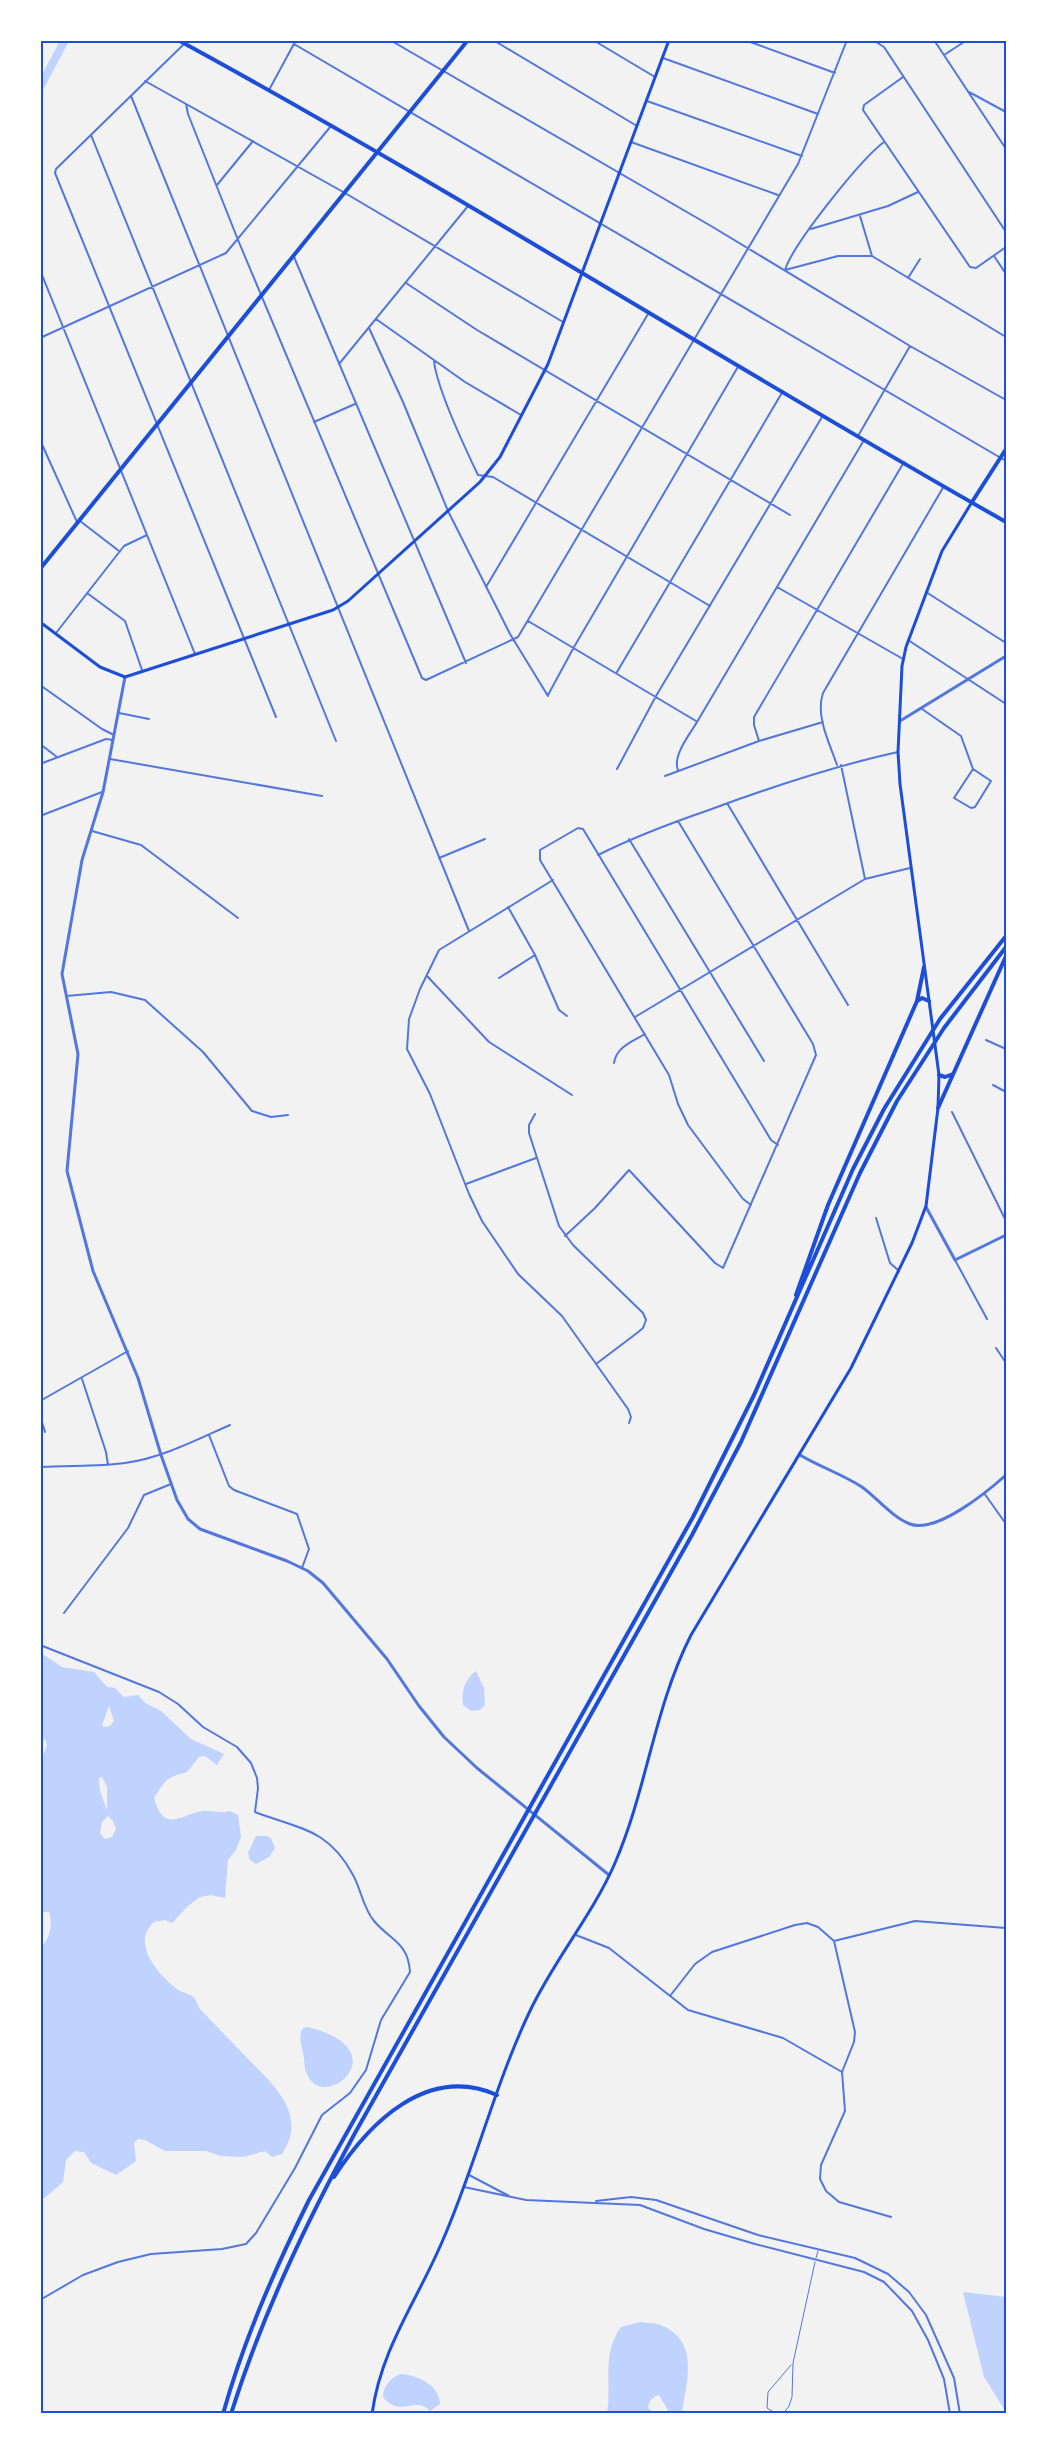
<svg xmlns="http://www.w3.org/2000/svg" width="1047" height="2454" viewBox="0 0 1047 2454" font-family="Inter,sans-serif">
	<rect width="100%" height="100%" fill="#f2f2f2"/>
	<!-- water -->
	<path fill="#bfd3fe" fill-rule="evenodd" d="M41,1653l21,14 32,5 13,15 8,1 9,9 14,-2 7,8 16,8 30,28 33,15 -7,11 -12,-9 -6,1 -12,15c-21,5 -22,9 -33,26 10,36 26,17 48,13 10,-1 18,3 28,0l8,4 3,22 -5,13 -8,10 -3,38 -15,-3 -10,2 -11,8 -17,18 -7,-3 -11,2c-24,21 5,53 23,67 5,4 13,4 17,9 3,3 4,9 7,12 16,17 32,33 48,50 26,26 59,55 33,94l-10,3 -7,-6 -22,6 -22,-1 -15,-5h-41l-20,-11 -7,-1 -4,4 2,18 -20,14 -25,-12 -7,-11 -9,-1 -9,9 -3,22 -22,19 -1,-253c10,-8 13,-24 9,-36h-9v-136l3,-4 -2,-12 6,-14 -1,-5 -5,-4zM109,1706l5,15 -4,5 -6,1 -2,-2zM102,1777l5,10v23l-7,-19 -1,-13zM108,1816l5,5 3,8 -4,8 -7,2 -5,-6 2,-11z
		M476,1671l8,17 1,17 -5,5 -9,1 -8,-6c-2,-14 2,-26 13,-34z
		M256,1836h11l4,2 4,10 -6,9 -13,7 -6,-4 -2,-7z
		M307,2027c103,24 0,101 -3,32 -1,-10 -7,-22 -1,-31z
		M963,2292l43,5v115l-22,-35z
		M640,2322c8,1 17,1 23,4 37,17 23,56 19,87l-13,-1 -10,-17c-7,2 -10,6 -11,13l6,5h-47c5,-31 -6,-59 14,-86z
		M401,2374c17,2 38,10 39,30l-10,7c-15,-16 -29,8 -47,-14 0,-11 8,-20 18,-23z"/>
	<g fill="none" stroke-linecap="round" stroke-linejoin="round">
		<!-- river -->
		<path stroke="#bfd3fe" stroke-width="8" d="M40,87l25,-47"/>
		<!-- service -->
		<path stroke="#5277de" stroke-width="1" d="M816,2258l2,-7
			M781,2414l-6,-1 -8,-5 1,-16 23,-27
			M783,2414l6,-8 3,-9 1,-34 22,-101"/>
		<!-- minor -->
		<path stroke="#5277de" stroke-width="2" d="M390,40l321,186 199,120 96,54
			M493,40l144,86
			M593,40l62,37
			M745,40l90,33
			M873,40l11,7 122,185
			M934,40l72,109
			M184,44l-128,125 -1,4 221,544
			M294,44l712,417
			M944,55l23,-15
			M663,58l155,56
			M903,77l-39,28 -1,5 107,157 6,1 30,-21
			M145,81l200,112 218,129
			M269,90l27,-50
			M969,92l37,20
			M131,96l338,835
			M647,101l155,55
			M186,104l2,10 50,126 184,438 4,2 92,-43 280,-473 49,-124
			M91,135l245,606
			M631,142l147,53
			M217,185l36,-44
			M860,216l12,40
			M811,229l77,-23 30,-14
			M994,256l12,18
			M294,257l172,406
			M40,270l155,384
			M785,270l53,-14h34l134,81
			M785,270c8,-26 76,-111 99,-128
			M908,278l12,-19
			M406,283l71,47 313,185
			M376,319l89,63 56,33
			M369,328l34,74 45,109 62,123 38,62
			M40,338l186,-85 105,-127
			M434,361c3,28 31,87 44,114l15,2 217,129
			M339,364l129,-158
			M314,422l41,-18
			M858,436l52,-90
			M40,440l37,82
			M80,521l39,30
			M486,587l162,-273
			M777,587l126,72
			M926,592l80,51
			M87,593l38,28 17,49
			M528,621l168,100
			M56,633l68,-87 23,-11
			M908,640l98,64
			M617,672l166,-281
			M40,685l62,44 12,6
			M548,695l26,-48 165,-282
			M922,709l39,27 12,33 18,12 -16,26 -4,1 -17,-10 19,-29
			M119,713l30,6
			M759,741l-5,-16v-8l150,-255
			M40,744l17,13
			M110,759l212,37
			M40,764l66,-25 7,1
			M837,765c-7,-21 -22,-49 -14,-72l121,-207
			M841,765l24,114
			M617,769l39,-73 166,-279
			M678,770c-6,-14 12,-36 19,-48l167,-282
			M665,776l94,-35 64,-19
			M727,803l121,202
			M40,816l62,-24
			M92,831l49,14 97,73
			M629,839l135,222
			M598,855c36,-18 73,-32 111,-45 62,-23 125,-44 189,-58
			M439,858l46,-19
			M553,880l-114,70 -19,39 -11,30 -2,30 23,45 39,100 13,27 36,53 44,42 66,93 3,8 -2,6
			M508,907l27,48 24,55 8,6
			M427,976l62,66 83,53
			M499,978l36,-23
			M66,996l45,-4 34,8 58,52 49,59 19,6 17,-2
			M635,1017l230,-138 45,-11
			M986,1040l20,9
			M614,1063c2,-16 19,-22 31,-29
			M993,1085l13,7
			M952,1112l54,109
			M535,1114l-6,11v8l30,93 14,19 70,68 3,7 -3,8 -6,5 -41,31
			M466,1184l70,-26
			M751,1205l-8,-6 -55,-74 -10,-21 -9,-29 -129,-215v-10l38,-22 5,1 167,276 21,35 7,5
			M876,1218l14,45 9,8
			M565,1236l30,-28 34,-38 86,93 8,5 93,-213 -3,-11 -135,-223
			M955,1260l32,59
			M996,1348l10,15
			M82,1379l24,73 2,13
			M40,1401l88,-50
			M40,1416l5,16
			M209,1435l20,51 5,4 63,24 12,35 -7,19
			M40,1467c28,-2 57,0 85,-4 37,-5 71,-23 105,-38
			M984,1493l22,31
			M64,1613l64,-85 16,-33 27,-11
			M40,1645l119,47 19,12 25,23 34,20 14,16 6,15 1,10 -3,24c44,17 73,16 98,63 8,14 10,33 21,46 17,20 34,21 36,51l-29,48 -15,50 -16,23 -28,22 -27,53 -39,65 -10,11 -24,5 -71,5 -33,8 -35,13 -43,25
			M576,1935l33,13 79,62 95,28 59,34
			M834,1941l81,-20 91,7
			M670,1996l25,-32 17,-12 83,-27 12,-2 11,4 16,14 21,91 -1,10 -12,30 3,39 -24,54 -1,14 6,12 13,11 52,15
			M1006,2027v14
			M469,2175l40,21
			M464,2187l62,13 114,5 64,24 51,15 109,28 20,10 28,29 16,29 16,39 6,35
			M596,2201l35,-4 25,3 102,35 97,23 33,16 21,18 17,23 28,63 6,36"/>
		<!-- tertiary -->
		<path stroke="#5277de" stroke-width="3" d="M125,677l-22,115 -21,68 -20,114 16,80 -11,117 26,100 45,107 23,77 16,45 11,19 12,10 87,32 21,10 15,12 64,76 32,47 25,31 33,31 132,107
			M900,721l106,-65
			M926,1207l29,53 51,-25
			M800,1455c20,12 42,19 62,32 15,11 30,30 48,37 26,10 77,-32 96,-49"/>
		<!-- secondary -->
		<path stroke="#1d4ed8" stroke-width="3" d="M40,622l60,45 25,10 208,-67 15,-9 132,-119 20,-25 48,-93 121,-324
			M372,2414c9,-66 45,-113 70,-172 33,-75 52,-155 87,-229 24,-52 63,-97 86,-150 32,-74 39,-155 76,-228l160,-267 61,-125 14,-37 12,-98 1,-33 -39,-291 -2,-32 4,-86 4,-19 36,-96 30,-49"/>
		<!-- primary -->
		<path stroke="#1d4ed8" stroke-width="4" d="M178,40c281,153 550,325 828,482
			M972,502l34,-53
			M40,569l428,-529"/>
		<!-- motorway -->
		<path stroke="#1d4ed8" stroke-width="4" d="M917,1001l5,-3 7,3
			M939,1075l6,2 8,-3
			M938,1108l68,-152
			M796,1295l32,-90 89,-204 7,-34
			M334,2177c35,-54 93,-113 163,-82
			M223,2414c21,-75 52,-145 86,-214l384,-683 61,-122 99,-226 31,-60 56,-90 66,-83
			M231,2414c31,-99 75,-191 124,-281l337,-598 49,-93 119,-269 37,-72 47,-73 62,-81"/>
	</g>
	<!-- border -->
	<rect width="1047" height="2454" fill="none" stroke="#ffffff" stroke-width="84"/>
	<rect x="42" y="42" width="963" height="2370" fill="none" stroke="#1d4ed8" stroke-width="2"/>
</svg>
